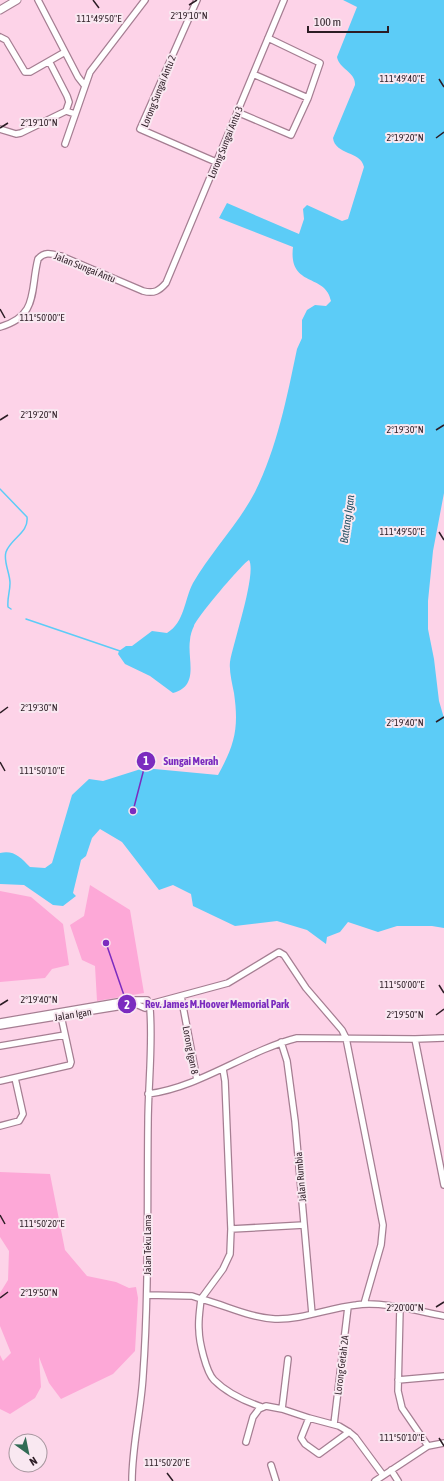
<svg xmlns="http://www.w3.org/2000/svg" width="444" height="1481" viewBox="0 0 444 1481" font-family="'Asap Condensed',sans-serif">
	<rect width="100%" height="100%" fill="#fdd3e8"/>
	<!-- green -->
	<path fill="#fda8d7" d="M90,885l40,25 14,83 -47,8 -2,-35 -13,-6 -12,-35 14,-9z
		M0,891l31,6 32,27 6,41 -17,4 -7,9 -45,4z
		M0,1172l50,2 15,76 22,26 29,6 13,6 7,-1 2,11 -3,53 -22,23 -52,25 -12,-16 -10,-26 2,30 -6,11 -25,16 -10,-5v-54l3,6 8,-8 -11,-27v-33l8,-13 1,-29 -9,-14z"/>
	<!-- water -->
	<path fill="#5cccf7" d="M343,0h101v493l-11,58 -5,50v28l6,30 5,42 5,17v210l-12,-2h-35l-19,6 -30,-10 -8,10 -13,5 -1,7 -19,-14 -30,-9 -42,5 -42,-20 -2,-12 -18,-9 -14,5 -37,-48 -22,-13 -8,9 -6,18 -5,4 -8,33 3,3 -13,10 -10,-1 -29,-20 -24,-1v-31c14,-3 20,4 30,14l15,1 7,-5 20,-68 17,-16 14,2 41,-13 74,7c17,-31 21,-47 16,-82 -2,-10 -5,-22 -4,-31 3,-19 27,-89 19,-102 -7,4 -52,57 -55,66 -2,4 -4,10 -4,14 -3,20 10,46 -17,53l-23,-17 -25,-12 -7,-10 1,-3 7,-5h6l20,-15 15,2c18,-11 17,-33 26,-50 18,-31 46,-60 62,-91 22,-44 32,-95 42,-143l5,-11v-18l5,-10 8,-5 11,1 5,-5c-5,-28 -43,-13 -38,-54l-74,-29 8,-15 72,31 5,-15 -1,-10 4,-4 35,16 6,-2 16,-52c-3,-16 -29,-12 -31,-29l22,-53c1,-13 -16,-16 -18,-28l20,-50z"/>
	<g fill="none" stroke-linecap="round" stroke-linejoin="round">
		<!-- stream -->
		<path stroke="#5cccf7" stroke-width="1.5" d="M0,489l27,28c2,16 -16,21 -21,35 -3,9 4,21 4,31 0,9 -3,15 -2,24l3,2
			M26,619l94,32"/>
		<defs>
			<path id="minor" d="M38,0l40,77 7,9
				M197,0l-57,129 76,33
				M0,37l6,3 19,32h5l35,-20
				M49,61l18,35 2,6 -3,9
				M253,74l55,24
				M237,112l54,23 17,-37 12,-35 -52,-25
				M0,129l16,5 5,-1 45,-22 9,3
				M65,144l25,-72 55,-72
				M0,327c39,-11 30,-37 38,-68 7,-8 14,-5 23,-3l82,35c11,3 16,0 23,-8l118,-283
				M181,996l16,84
				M154,1003l74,-20 51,-31 5,3 22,33 36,42 4,8 37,187 -2,20 -17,59
				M0,1022l129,-22h18
				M0,1026l129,-21h9l7,3
				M415,1039l29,146
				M281,1042l6,19 8,60 17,193
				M0,1046l65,-11
				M0,1081l70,-16 1,-3 -10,-46
				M148,1094c53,-7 98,-43 149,-56l118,1 29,-1
				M0,1126l19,-5 4,-7 -8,-36
				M231,1229l73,-4
				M147,1295l45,1 9,3 22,-30 7,-15 1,-25 -6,-148 -2,-12
				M400,1308l-2,83 4,17 26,38
				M398,1380l46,-4
				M262,1407c-18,-6 -35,-14 -48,-27 -8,-8 -15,-39 -15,-50 -1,-10 1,-21 2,-31 24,6 49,19 74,20 27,1 54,-11 81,-14 26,-4 61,6 88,11
				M282,1409l6,-50
				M309,1418l-8,20 4,6 14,10 30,-22
				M334,1424l14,-117
				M246,1442l7,-25 6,-8 7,-3 16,3 27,9 30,8 10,6 6,5 28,38
				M271,1465l5,16
				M391,1470l7,11
				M132,1481c0,-35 9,-70 11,-105 6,-84 4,-168 5,-252 0,-38 5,-77 2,-115
				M375,1481l53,-35 16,-3"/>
			<path id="major" d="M0,10l17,-10"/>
		</defs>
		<!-- minor casing -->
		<use href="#minor" stroke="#a57e92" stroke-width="8"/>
		<!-- major casing -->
		<use href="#major" stroke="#a57e92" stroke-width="9"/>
		<!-- minor -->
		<use href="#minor" stroke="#fff" stroke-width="5.5"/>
		<!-- major -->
		<use href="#major" stroke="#fff" stroke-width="7"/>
	</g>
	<!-- ticks -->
	<path fill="none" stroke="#2c1d25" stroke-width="1.5" d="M93,0l6,8M189,5l8,-5M439,79l5,8M0,128l8,-5M436,138l8,-6M0,309l5,9M0,420l8,-5M436,430l8,-5M439,532l5,8M0,713l8,-6M436,722l8,-5M0,762l5,9M439,985l5,8M0,1005l8,-5M436,1015l8,-6M0,1215l5,9M0,1298l8,-6M436,1307l8,-5M439,1438l5,8M167,1473l6,8"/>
	<g text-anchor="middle" stroke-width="4" stroke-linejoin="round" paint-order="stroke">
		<!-- street labels -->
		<g font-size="10" fill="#2c1d25" stroke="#f9e8f1">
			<text transform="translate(158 91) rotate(-68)" y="4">Lorong Sungai Antu 2</text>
			<text transform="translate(225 142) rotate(-68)" y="4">Lorong Sungai Antu 3</text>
			<text transform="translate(85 267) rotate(22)" y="4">Jalan Sungai Antu</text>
			<text transform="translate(73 1014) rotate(-9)" y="4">Jalan Igan</text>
			<text transform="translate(191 1050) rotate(79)" y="4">Lorong Igan 8</text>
			<text transform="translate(300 1177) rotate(-95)" y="4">Jalan Rumbia</text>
			<text transform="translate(147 1245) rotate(-90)" y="4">Jalan Teku Lama</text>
			<text transform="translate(341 1365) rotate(-83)" y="4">Lorong Getah 2A</text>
		</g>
		<!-- water labels -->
		<g font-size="11" font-style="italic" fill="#215062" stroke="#f9e8f1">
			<text transform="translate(347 519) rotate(-82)" y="4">Batang Igan</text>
		</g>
	</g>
	<g font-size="10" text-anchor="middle" fill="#2c1d25" stroke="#f9e8f1" stroke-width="4" stroke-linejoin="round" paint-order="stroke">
		<text x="189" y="19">2°19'10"N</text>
		<text x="99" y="22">111°49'50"E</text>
		<text x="402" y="82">111°49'40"E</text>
		<text x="39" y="126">2°19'10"N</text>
		<text x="405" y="141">2°19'20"N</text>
		<text x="42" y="321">111°50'00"E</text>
		<text x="39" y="418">2°19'20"N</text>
		<text x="405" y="433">2°19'30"N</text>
		<text x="402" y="535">111°49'50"E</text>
		<text x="39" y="711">2°19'30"N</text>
		<text x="405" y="726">2°19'40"N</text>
		<text x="42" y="774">111°50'10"E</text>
		<text x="402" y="988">111°50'00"E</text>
		<text x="39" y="1003">2°19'40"N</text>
		<text x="405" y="1018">2°19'50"N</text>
		<text x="42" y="1227">111°50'20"E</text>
		<text x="39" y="1296">2°19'50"N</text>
		<text x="405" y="1311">2°20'00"N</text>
		<text x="402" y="1441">111°50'10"E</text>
		<text x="167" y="1466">111°50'20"E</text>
	</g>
	<!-- callouts -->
	<path fill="none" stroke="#7b2cbf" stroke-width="1.5" d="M133 811L146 761M106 943L127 1004"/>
	<g fill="#7b2cbf" stroke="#f9e8f1" stroke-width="1.5">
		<circle cx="133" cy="811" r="4"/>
		<circle cx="106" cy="943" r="4"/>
		<circle cx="146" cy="761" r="10"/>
		<circle cx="127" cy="1004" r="10"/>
	</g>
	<g font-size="12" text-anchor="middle" font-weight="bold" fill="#fff">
		<text x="146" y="765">1</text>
		<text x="127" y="1009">2</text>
	</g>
	<g font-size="11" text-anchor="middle" font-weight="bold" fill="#7b2cbf" stroke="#f9e8f1" stroke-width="4" stroke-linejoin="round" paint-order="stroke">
		<text x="191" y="765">Sungai Merah</text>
		<text x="217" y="1008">Rev. James M.Hoover Memorial Park</text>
	</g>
	<!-- north arrow -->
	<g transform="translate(28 1453) rotate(147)"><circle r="19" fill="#f9e8f1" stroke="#a7979f"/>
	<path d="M0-3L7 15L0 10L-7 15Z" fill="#316b55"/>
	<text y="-6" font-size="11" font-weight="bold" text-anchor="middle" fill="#2c1d25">N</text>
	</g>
	<!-- scale -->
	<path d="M308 26v6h80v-6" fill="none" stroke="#2c1d25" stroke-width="2"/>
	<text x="314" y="26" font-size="12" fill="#2c1d25" stroke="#f9e8f1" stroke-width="3" paint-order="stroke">100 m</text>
</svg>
